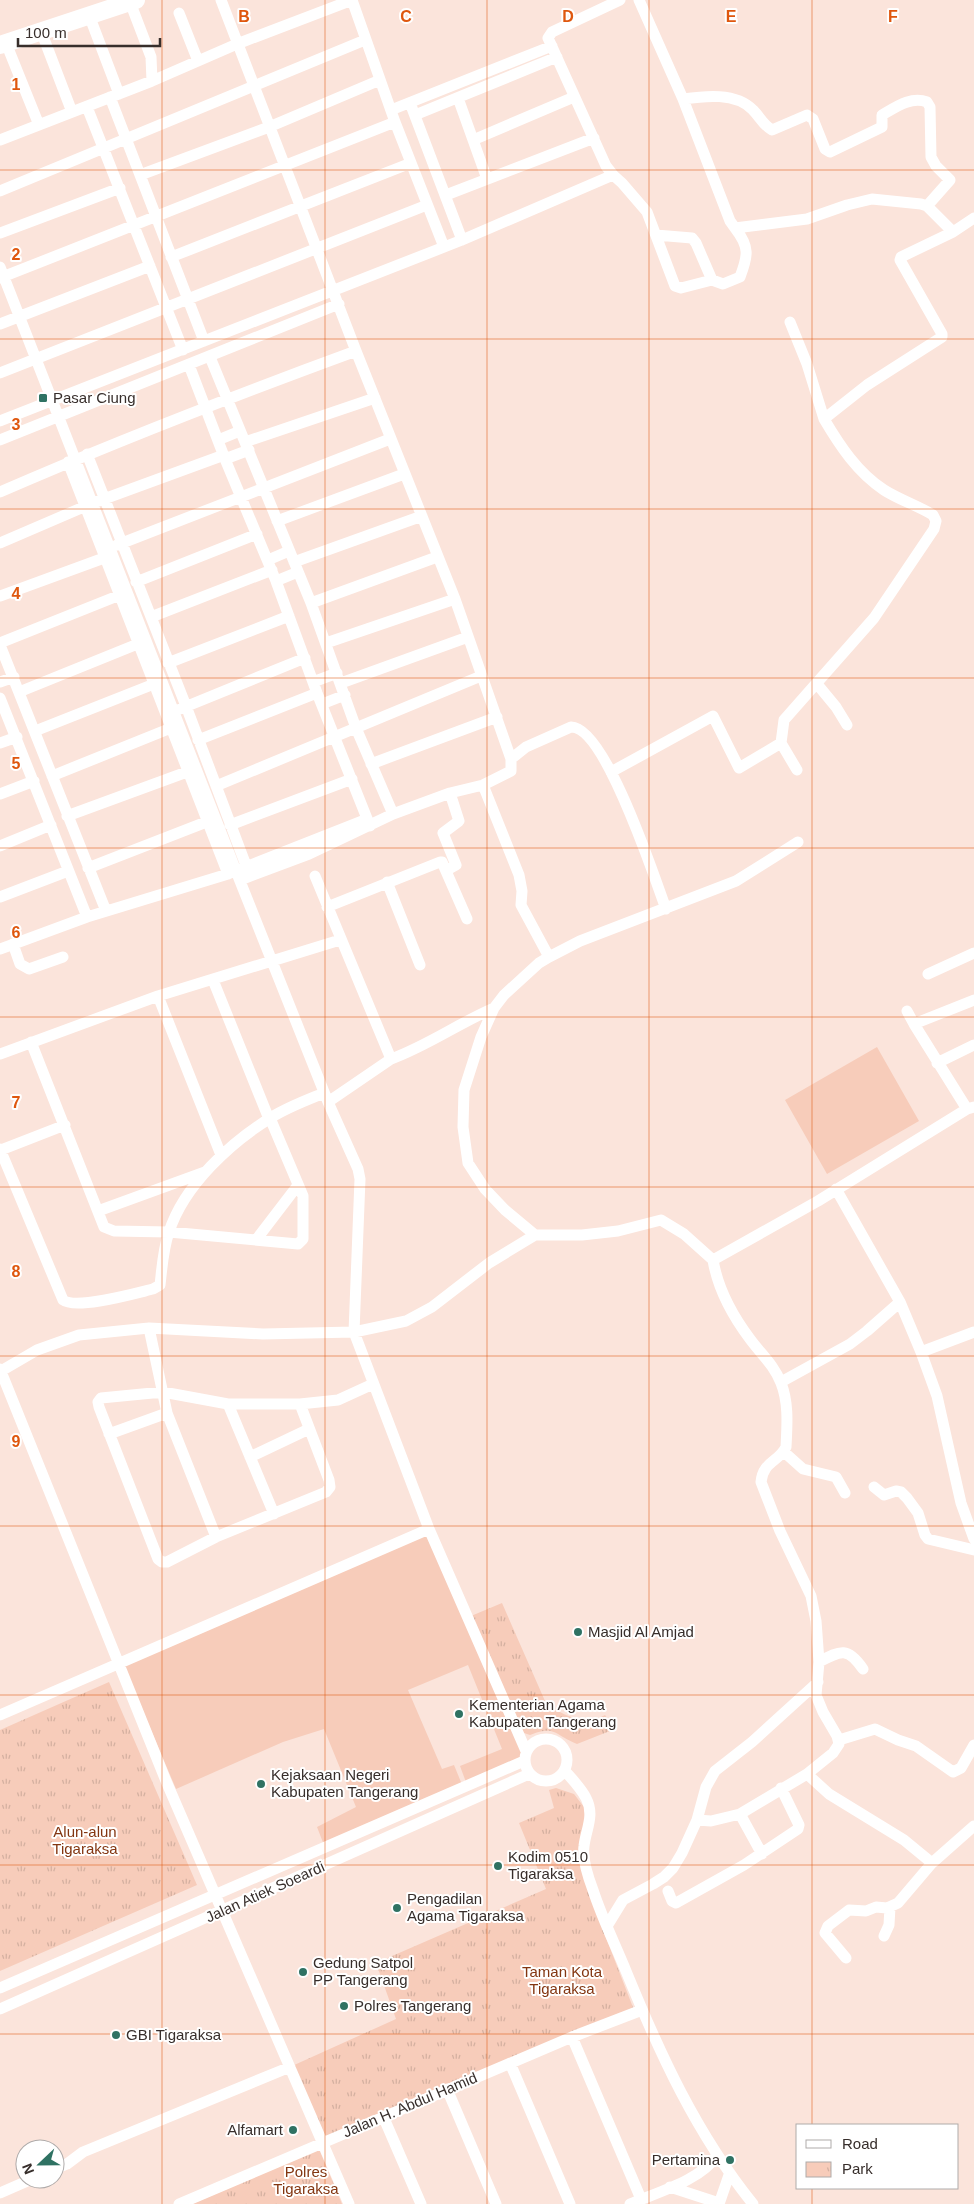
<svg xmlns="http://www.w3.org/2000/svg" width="974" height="2204" viewBox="0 0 974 2204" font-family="Helvetica,sans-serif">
	<defs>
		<pattern id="park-tufts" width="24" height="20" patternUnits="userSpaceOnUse" patternTransform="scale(1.25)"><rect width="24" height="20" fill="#f7ccba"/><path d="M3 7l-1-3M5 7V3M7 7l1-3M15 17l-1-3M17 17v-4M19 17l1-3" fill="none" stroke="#d4b0a0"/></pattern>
	</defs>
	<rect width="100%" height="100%" fill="#fbe4db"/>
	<!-- green -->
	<path fill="#f7ccba" d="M877,1047l42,74 -92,53 -42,-74z
		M428,1531l96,220 -2,9 -55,25 -7,-19 42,-17 -34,-84 -60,25 34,79 12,-4 9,22 -139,58 -7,-18 39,-20 -32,-78 -41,13 -107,47 -52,-123z"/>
	<!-- park -->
	<path fill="url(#park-tufts)" d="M502,1603l43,98c11,12 28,16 42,23l18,-9 10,14 -38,15c-23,-9 -21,-19 -47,-9l-9,-3 -50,-116z
		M109,1682l88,203 -197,86v-241z
		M556,1788l18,6 10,13 7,92 43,111 -310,131 -32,-75 104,-47 -20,-56 170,-74 -27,-66 35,-15 -5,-18z
		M319,2149l23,55h-150z"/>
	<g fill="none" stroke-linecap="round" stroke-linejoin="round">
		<!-- street -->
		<path stroke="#fff" stroke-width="11" d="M221,0l135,351 99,248 56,160v12l-28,14 -33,8 -57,21 -84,40 -69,26
			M352,0l43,122 49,125
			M639,0l44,99 47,122 5,7 72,-9 40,-14 25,-6 49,5 6,2 26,26 21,-14
			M130,2l21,55 1,24
			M179,13l19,48
			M89,15l30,79
			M41,31l31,81
			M6,43l33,82
			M110,97l94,244
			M458,98l29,81
			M683,99c21,-3 53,-7 70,11 7,7 10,15 19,20l35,-15 6,4 12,30 5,3 52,-25v-12c14,-8 29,-19 45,-13l3,5 1,50 5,9 14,14 -23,26
			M87,107l96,243
			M412,108l50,132
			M391,110l161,-64
			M415,115l142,-58
			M0,140l152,-59 85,-37 115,-44
			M473,140l101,-43
			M140,175l129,-48 111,-47
			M613,175l9,8 25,29 28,74 6,2 31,-8
			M0,191l365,-151
			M446,195l148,-57
			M0,233l120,-45
			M656,235l36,3 4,5 16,37 11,4 17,-7c8,-21 10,-30 -5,-49
			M171,257l240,-94
			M0,267l236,604 92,231 30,67 2,10 -6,153 75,197 97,222
			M0,278l395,-156
			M790,322l17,42 17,55 43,-34 75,-48v-3l-42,-74 1,-3 52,-25
			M0,324l150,-58
			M210,357l101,246 45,125 37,86
			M189,365l36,94 51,122 41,112 53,133
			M0,373l427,-168
			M0,421l462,-181 151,-65 -7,-9 -58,-128 4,-6 68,-32
			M0,440l339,-136
			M218,440l22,-9
			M245,442l130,-44
			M87,454l99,252 64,170
			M225,459l24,-9
			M68,462l160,412
			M0,492c117,-51 236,-97 356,-141
			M277,521l127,-47
			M0,543l93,-40 131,-48
			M117,545l273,-106
			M268,560l21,-9
			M294,562l128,-46
			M276,581l22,-9
			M136,582l121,-48
			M0,596l104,-38
			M311,603l126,-46
			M151,617l121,-47
			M0,643l120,-48
			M326,643l129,-44
			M0,645l106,266
			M168,663l121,-47
			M0,682l14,-5
			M313,682l24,-9
			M341,683l127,-46
			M817,684l19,23 11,18
			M19,692l126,-51
			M0,698l87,219
			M322,704l23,-9
			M180,709l125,-51
			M35,731l119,-47
			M198,740l119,-47
			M0,743l17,-6
			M511,759l15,-12 45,-20c34,-1 84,152 95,182
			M371,764l126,-47
			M797,770l-16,-27 3,-23 90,-102 60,-89 2,-8 -3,-6c-15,-9 -35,-16 -49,-25 -27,-18 -44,-44 -60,-71
			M611,772l102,-56 26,52 42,-25
			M52,776l119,-48
			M483,785l36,90 3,16 -1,14 28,52
			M216,786l265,-110
			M0,794l34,-13
			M67,816l128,-47
			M230,825l122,-46
			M0,846l51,-21
			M88,868l126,-49
			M447,870l9,-5 -13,-32 16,-12 -9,-28
			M315,876l76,183 -63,43
			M387,882l33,83
			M0,897l68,-26
			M327,907l113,-45h2l25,57
			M13,944l7,20 9,5 34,-12
			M0,949l87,-32 141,-43 139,-55
			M928,974l46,-21
			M213,980l56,139
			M158,996l63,159
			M907,1011l7,13
			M31,1042l73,185 10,4 55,1 129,12 5,-5v-43l-33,-78
			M0,1054l158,-58 182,-56
			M391,1059c36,-13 68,-36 103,-51
			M937,1063l37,-18
			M967,1109l-53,-85 60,-24
			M0,1149l63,151c13,10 73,-7 90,-11l7,-4c2,-17 3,-36 9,-53 15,-47 62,-90 103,-115 16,-10 35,-17 52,-24
			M1,1150l64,-25
			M836,1189l64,113 21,50 16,44 24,107 13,36
			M98,1211l107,-39
			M535,1235l-30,-25 -20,-21 -17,-26 -5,-36 1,-37 17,-53 13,-29 10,-13 35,-32 10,-6 31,-16 156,-60 62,-39
			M256,1240l42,-55
			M149,1328l18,85 49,124
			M921,1352l53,-20
			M0,1369l166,412 183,423
			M1,1371l36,-21 42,-15 70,-7 114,6 91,-2 52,-11 26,-14 57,-44 46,-28h47l36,-4 43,-11 23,14 29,26
			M781,1382l69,-38 17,-13 33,-29
			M228,1404l46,110
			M300,1404l29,76 1,7 -4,5 -110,45 -49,25h-5l-4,-3 -59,-152 -1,-5 3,-4 62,-6 65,12h72l38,-4 35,-16
			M109,1434l58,-21
			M784,1452l19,17 33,8 9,16
			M250,1457l59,-28
			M874,1487l10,8 12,-4 5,1 6,6 11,15 7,22 3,4 46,11
			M819,1662c22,-12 29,-15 44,7
			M0,1715l429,-186
			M525 1760a21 21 0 1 1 42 0a21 21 0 1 1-42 0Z
			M839,1740l36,-11 23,11 18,6 37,26 8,-4 13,-23
			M565,1771c7,8 16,17 21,27 9,17 0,31 -2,48 -2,14 4,31 9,44 9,28 22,54 33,81 34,83 70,162 127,233
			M807,1774l22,20 75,46 28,23
			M740,1814l22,40
			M697,1820l14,1 29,-7 67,-40 26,-21 6,-9 -2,-8 -14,-24 -7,-17 3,-33 -3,-41 -5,-25 -31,-65 -19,-49c2,-21 18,-20 25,-35 1,-21 3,-44 -5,-64 -7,-18 -20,-29 -31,-44 -18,-24 -32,-49 -37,-79l105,-59 149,-92 7,-2
			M668,1891l4,10 4,2 68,-38 54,-36 1,-4 -18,-37
			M607,1926l16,-26 30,-16 11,-7 9,-9 9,-15 15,-33 9,-33 9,-16 37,-29 66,-60
			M884,1936l5,-11 1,-18
			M846,1958l-21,-25 3,-7 21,-16 17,1 10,-4 11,1 11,-5 34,-40 42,-37
			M0,1988l524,-227
			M0,2009l529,-235
			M572,2037l69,162 -2,5
			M510,2063l60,141
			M447,2089l49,115
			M383,2116l38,88
			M55,2169l12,-5 16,-12 207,-85
			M670,2187l49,16
			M0,2193l32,-14
			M179,2204l393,-167 70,-27
			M630,2204c25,-11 72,-24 86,-48
			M719,2204l10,-29"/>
		<!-- primary -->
		<path stroke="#fff" stroke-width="18" d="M0,45l136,-45"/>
	</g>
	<!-- grid -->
	<path fill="none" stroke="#df570e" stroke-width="1" stroke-opacity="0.55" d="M162,0v2204M325,0v2204M487,0v2204M649,0v2204M812,0v2125M0,170h974M0,339h974M0,509h974M0,678h974M0,848h974M0,1017h974M0,1187h974M0,1356h974M0,1526h974M0,1695h974M0,1865h974M0,2034h974M812,2188v16"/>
	<!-- markers -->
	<g fill="#2f7263" stroke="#fff" stroke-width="2">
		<rect x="38" y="393" width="10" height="10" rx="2.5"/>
		<circle cx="578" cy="1632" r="5"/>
		<circle cx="459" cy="1714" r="5"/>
		<circle cx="261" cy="1784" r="5"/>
		<circle cx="498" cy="1866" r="5"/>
		<circle cx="397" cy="1908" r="5"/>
		<circle cx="303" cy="1972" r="5"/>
		<circle cx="344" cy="2006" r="5"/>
		<circle cx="116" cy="2035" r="5"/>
		<circle cx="293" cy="2130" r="5"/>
		<circle cx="730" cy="2160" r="5"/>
	</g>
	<g text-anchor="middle" stroke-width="4" stroke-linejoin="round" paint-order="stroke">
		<!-- poi labels -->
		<g font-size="15" fill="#372e2b" stroke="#fff" text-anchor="start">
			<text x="53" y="403">Pasar Ciung</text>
			<text x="588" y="1637">Masjid Al Amjad</text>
			<text x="469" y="1710">Kementerian Agama<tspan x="469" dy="17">Kabupaten Tangerang</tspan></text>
			<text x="271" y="1780">Kejaksaan Negeri<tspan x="271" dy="17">Kabupaten Tangerang</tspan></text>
			<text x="508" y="1862">Kodim 0510<tspan x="508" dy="17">Tigaraksa</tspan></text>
			<text x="407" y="1904">Pengadilan<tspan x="407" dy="17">Agama Tigaraksa</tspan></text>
			<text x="313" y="1968">Gedung Satpol<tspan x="313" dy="17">PP Tangerang</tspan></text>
			<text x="354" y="2011">Polres Tangerang</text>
			<text x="126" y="2040">GBI Tigaraksa</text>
			<text x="283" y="2135" text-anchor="end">Alfamart</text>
			<text x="720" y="2165" text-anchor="end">Pertamina</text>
		</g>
		<!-- park labels -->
		<g font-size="15" fill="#833611" stroke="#fff">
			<text x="85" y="1837">Alun-alun<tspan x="85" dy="17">Tigaraksa</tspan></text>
			<text x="562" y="1977">Taman Kota<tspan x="562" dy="17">Tigaraksa</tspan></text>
			<text x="306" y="2177">Polres<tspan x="306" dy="17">Tigaraksa</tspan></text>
		</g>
		<!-- street labels -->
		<g font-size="15" fill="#372e2b" stroke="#fff">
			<text transform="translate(265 1892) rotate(-24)" y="5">Jalan Atiek Soeardi</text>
			<text transform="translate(410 2105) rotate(-23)" y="5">Jalan H. Abdul Hamid</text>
		</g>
	</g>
	<g font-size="16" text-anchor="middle" font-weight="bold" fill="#df570e" stroke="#fff" stroke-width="4" stroke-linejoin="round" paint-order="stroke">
		<text x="244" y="22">B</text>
		<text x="406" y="22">C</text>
		<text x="568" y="22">D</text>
		<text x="731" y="22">E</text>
		<text x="893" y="22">F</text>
		<text x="16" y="90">1</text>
		<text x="16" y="260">2</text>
		<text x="16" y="430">3</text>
		<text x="16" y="599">4</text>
		<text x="16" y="769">5</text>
		<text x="16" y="938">6</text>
		<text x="16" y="1108">7</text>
		<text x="16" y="1277">8</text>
		<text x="16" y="1447">9</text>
	</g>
	<!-- legend -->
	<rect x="796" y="2124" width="162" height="65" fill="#ffffff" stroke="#afabaa"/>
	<rect x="806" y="2140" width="25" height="8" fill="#ffffff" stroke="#afabaa"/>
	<text x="842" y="2149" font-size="15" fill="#372e2b">Road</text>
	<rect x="806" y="2162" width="25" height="15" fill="url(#park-tufts)" stroke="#afabaa"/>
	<text x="842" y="2174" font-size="15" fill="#372e2b">Park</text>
	<!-- north arrow -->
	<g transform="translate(40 2164) rotate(248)"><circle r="24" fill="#ffffff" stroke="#afabaa"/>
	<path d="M0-4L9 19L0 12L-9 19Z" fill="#2f7263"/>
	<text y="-8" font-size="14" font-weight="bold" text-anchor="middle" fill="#372e2b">N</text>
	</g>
	<!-- scale -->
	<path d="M18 38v8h142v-8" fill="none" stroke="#372e2b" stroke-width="2.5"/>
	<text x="25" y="38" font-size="15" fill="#372e2b" stroke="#ffffff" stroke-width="4" paint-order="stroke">100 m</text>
</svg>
